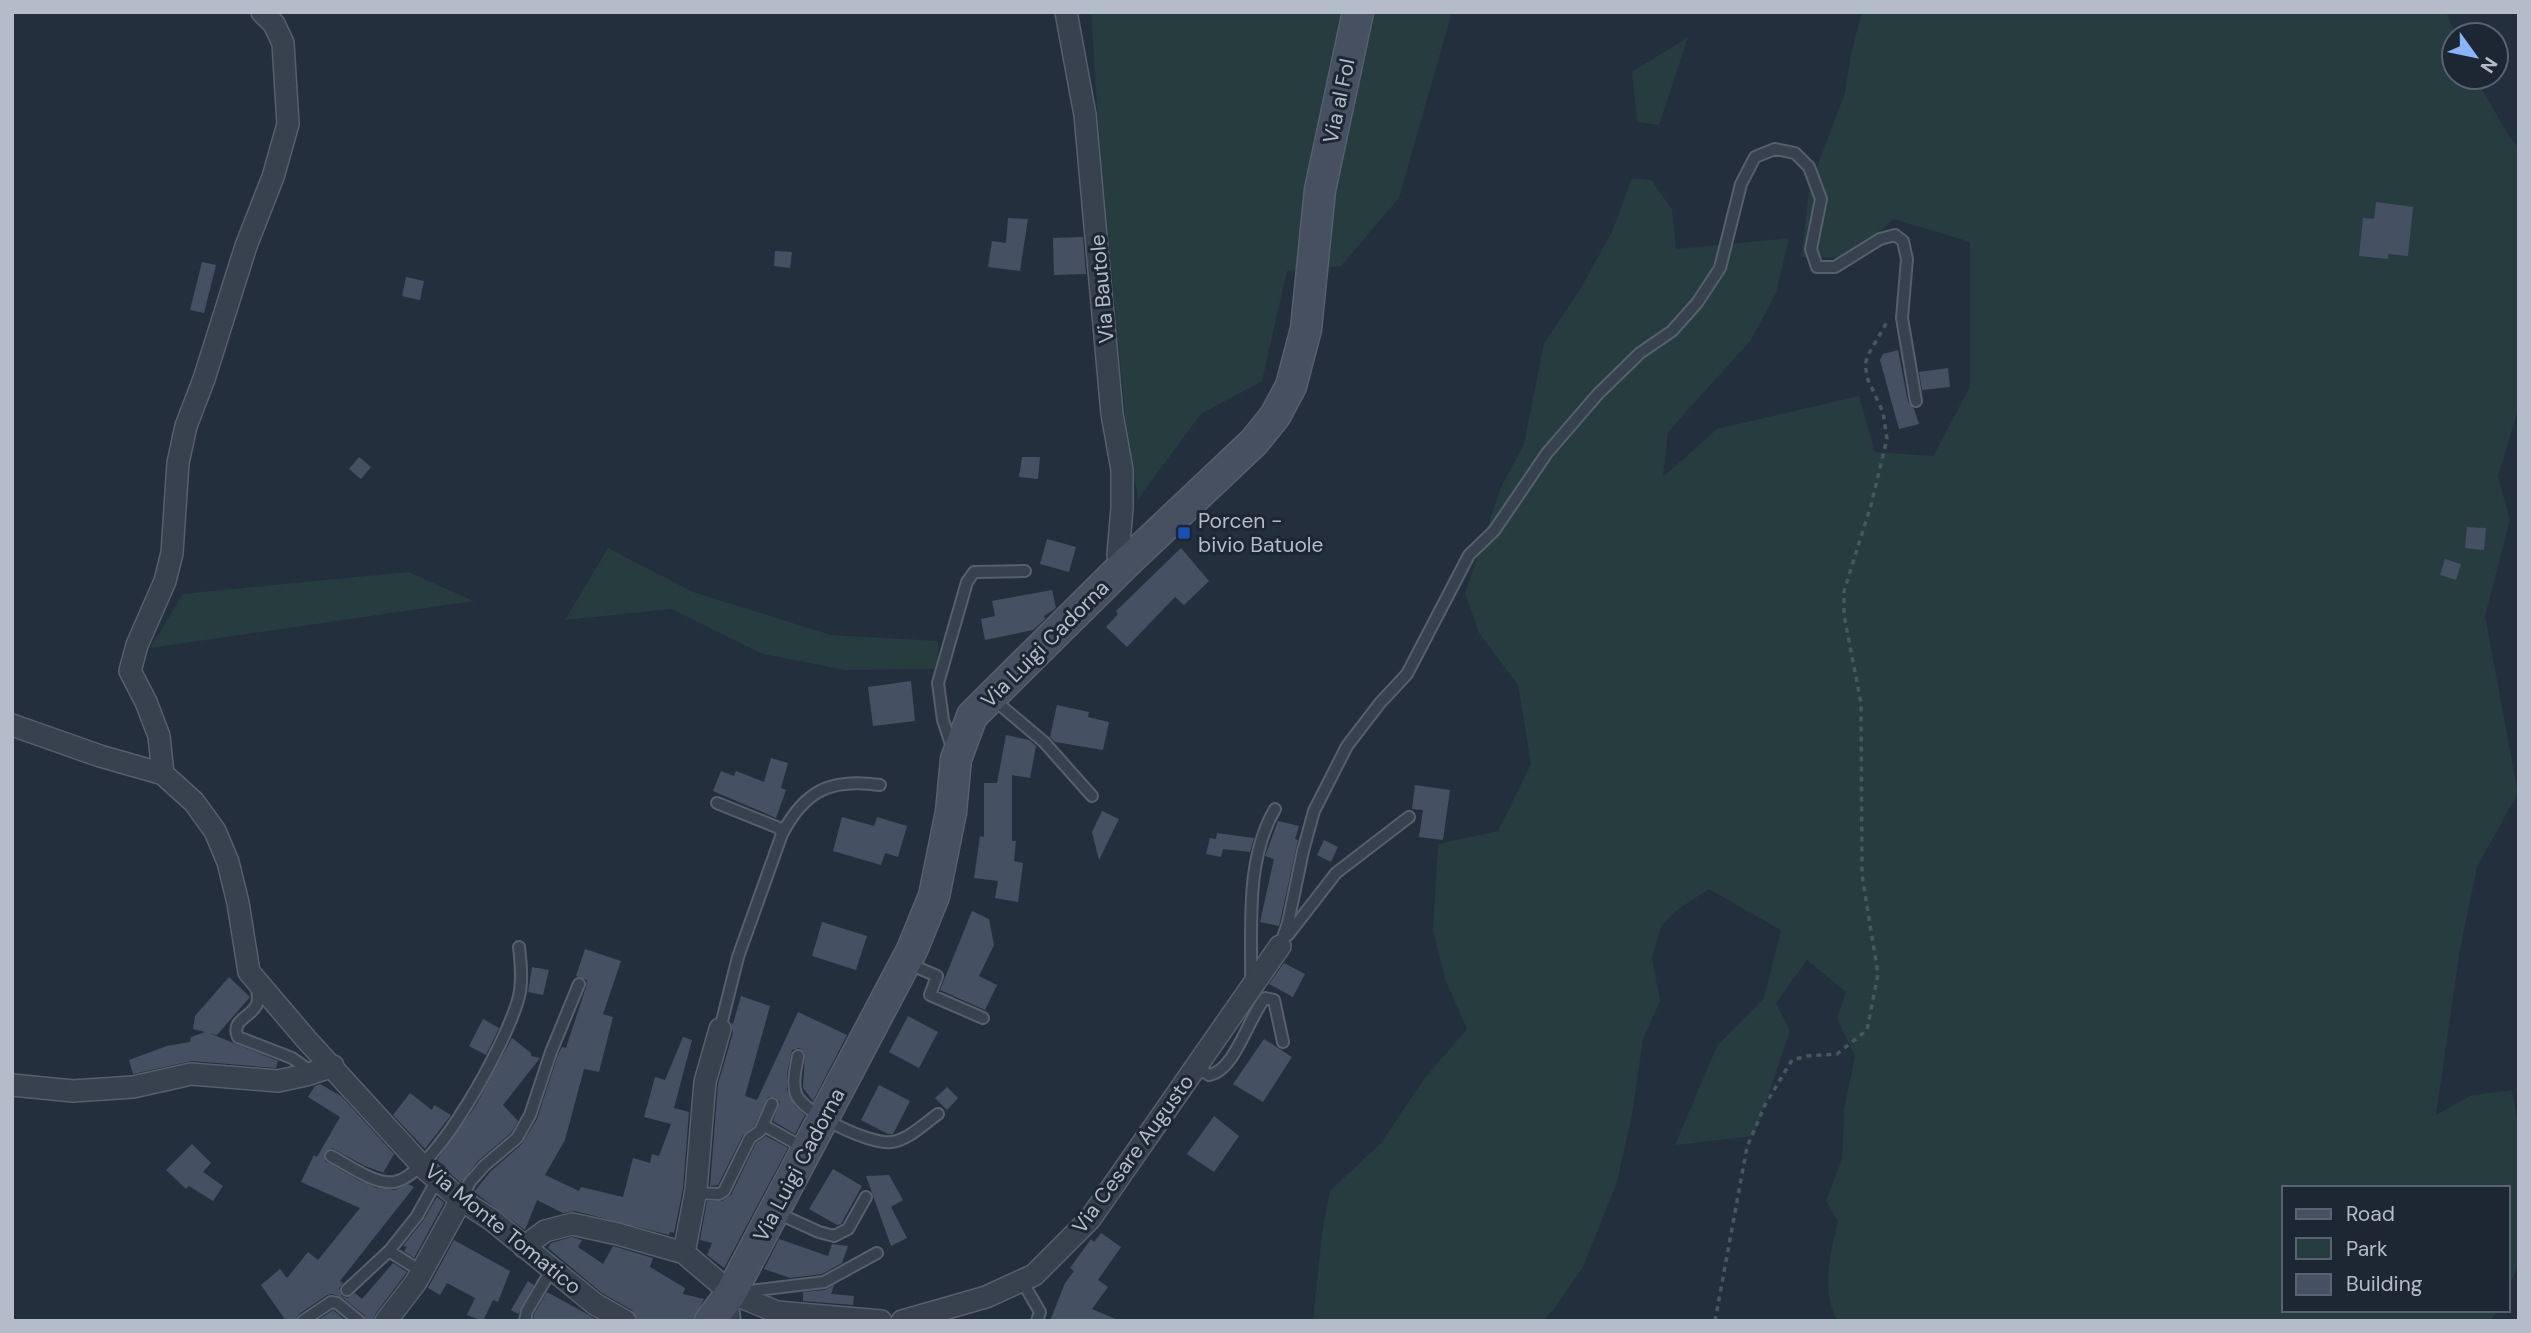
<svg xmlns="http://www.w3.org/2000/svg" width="2531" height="1333" viewBox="0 0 2531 1333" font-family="'DM Sans',sans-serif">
	<rect width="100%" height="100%" fill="#242f3e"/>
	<!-- green -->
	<path fill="#263c3f" d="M1091,12h361l-53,186 -58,68 -54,5 -25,110 -61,33 -63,85 -11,-63 -28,-299z
		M1862,12h584l10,23h-2v42h21l35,61 9,10v258l-21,71 12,43 -25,96 33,177 -41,74 -17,82 -24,166 36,-20 40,-5 7,42v133l-11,23v-100h-224v122h214l-8,11h-653c-16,-34 -7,-65 1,-100l-12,-20 16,-42 2,-49 11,-54 -18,-38 9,-26 -39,-32 -31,43 14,28 -36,105 -79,9 42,-99 47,-48 17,-68 -72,-41 -32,21 -16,16 -9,32 8,43 -17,38 -11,76 -15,67 -34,85 -29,42 -11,12h-230l9,-88 8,-42 51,-48 43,-64 43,-50 -22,-50 -12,-50 5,-85 60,-13 33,-67 -13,-79 -39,-52 -14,-40 36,-106 23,-43 20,-101 38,-57 30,-54 20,-54 19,2 21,29 4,40 113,-11 -13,55 -25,47 -83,92 -5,45 54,-48 142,-33 16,56 58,4 37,-69v-145l-76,-23 -46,39 -47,-1 9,-72 35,-92 6,-39z
		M1688,37l-29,88 -22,-3 -5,-50z
		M608,548l85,44 138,43 107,6v28l-93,1 -82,-16 -92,-45 -106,11z
		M408,572l66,29 -324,47 33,-54z"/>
	<!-- building -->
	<path fill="#455162" d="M2376,202l37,5 -5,49 -20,-2v5l-29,-3 4,-38 11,1z
		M1008,218l20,1 -8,52 -32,-4 4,-26 14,2z
		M1083,237l3,37 -32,1 -1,-37z
		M775,251l17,1 -2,16 -16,-2z
		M202,262l14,3 -12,48 -14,-3z
		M406,277l18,4 -4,19 -18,-4z
		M1898,350l10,52 6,7 5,15 -20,5 -19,-69 3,-6z
		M1948,368l2,19 -28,3 -3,-18z
		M359,457l12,10 -10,12 -12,-10z
		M1022,457h18l-2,22 -19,-2z
		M2467,527l19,1 -2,22 -19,-2z
		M1047,539l29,8 -7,25 -29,-8z
		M1181,548l28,33 -25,24 -9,-8 -48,50 -21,-20 12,-13 -2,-3z
		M2445,559l16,5 -5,16 -16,-5z
		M1052,590l4,18 -12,8 1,3 -12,11 -48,10 -4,-21 14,-3 -3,-15z
		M911,681l4,40 -42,5 -5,-39z
		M1057,705l32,7 -1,5 21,5 -6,28 -48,-8 -5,-5z
		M1006,735l23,5 7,6 -6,32 -18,-3v66h4l-2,20 9,2 -5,39 -23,-4 3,-17 -24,-3 6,-42 4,1v-54h13z
		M771,758l17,5 -7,25 5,2 -10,28 -63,-27 8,-20 13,5 2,-5 28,11z
		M1415,785l35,5 -7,50 -24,-3 4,-27 -11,-1z
		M1102,811l17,8 -20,41 -7,-28z
		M842,817l32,9 3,-9 30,9 -9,31 -13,-4 -4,12 -48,-14z
		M1278,821l21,5 -4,13 3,1 -19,86 -19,-4 14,-63 -9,-3z
		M1217,833l37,5 -4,14 -27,-3 -2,8 -15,-3 4,-16 6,1z
		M1324,840l14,7 -7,15 -14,-7z
		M972,911l17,8 5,26 -15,31 18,9 -12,25 -45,-20z
		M822,922l45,14 -11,34 -44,-14z
		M585,949l36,12 -18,53 10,3 -14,55 -15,-3 -19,71 -20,35 34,16 2,-4 42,10 10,-39 17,5 2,-9 7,2 12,-32 -27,-7 11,-40 10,3 18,-43 9,3 -18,68 15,4 -6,76 -9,45 -4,-1 -1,3 -94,-24 -12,2 -26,-13 -12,30 -51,-38 16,-20 32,-28 15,-25 21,-64 4,-8 4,1 20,-61 1,-7 -11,-4z
		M1284,963l21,11 -12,23 -24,-13z
		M532,967l17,3 -6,25 -15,-3z
		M229,977l21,20 -33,38 -8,-2 69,28 -2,7 -84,-7 -59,13 -4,-14 38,-14 23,-4 1,-5 14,-5 -12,-3 2,-13z
		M741,996l29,10 -25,90 12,4 41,-88 49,23 -34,66 -10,-13 2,-35 -6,-5 -7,2 -5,24v16l8,16 10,9 -10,19 -22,-13 7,-19 -5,-5h-7l-14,29 -11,9 -25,50 -8,1 8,-102 15,-51 -2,-10 2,1z
		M908,1016l30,16 -19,36 -30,-16z
		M483,1019l16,9 -13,27 -17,-9z
		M512,1038l19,15v3l9,2 -37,47 15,16 -7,12 -33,28 -17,22 -16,-14 1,-2 -9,-7 38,-53z
		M1264,1039l28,18 -29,45 -30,-18z
		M320,1084l21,12 53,58 -11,19 4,1 -22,-8 -33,-18 -7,4v9l33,19 18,8 19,2 13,-6 6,3 -74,94 3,2 -4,5 3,8 6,2 7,-5 7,6 31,-36 14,9 -31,41 -3,8h-6l-3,-6 -22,-18 -10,-3 -5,1 -28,19 -4,7h-9l-25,-36 19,-16 7,9 21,-26 10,8 42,-52 -59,-26 13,-27 3,2 23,-40 -32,-20 7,-11z
		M879,1085l31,16 -17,33h-5l-27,-14z
		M947,1087l11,11 -11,12 -12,-12z
		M410,1093l22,17 2,-5 17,10 -26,34 -32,-34z
		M1214,1116l25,20 -25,36 -27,-18z
		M766,1136l22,12 -64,120 -17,-13 5,-12 -12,-3 7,-39h15l9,-6 25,-52z
		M192,1144l19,19 -8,9 20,14 -10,15 -24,-15 -3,3 -20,-19z
		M833,1169l29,17 -21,38 -4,1 -28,-16z
		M889,1175l14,25 -12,7 16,31 -16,8 -25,-70z
		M437,1197l7,6 -30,55 -10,-7 3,-4 -4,-1 20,-25z
		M1101,1233l20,14 -23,33 10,7 -16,22 28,12h-70l15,-38 9,-12 -4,-3 21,-29 3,3z
		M572,1237l10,3 -4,7 25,17 10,-18 40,12 -3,9 35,21 -2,6 21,5 -11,22h-55l-6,-11 -30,-17 -54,-45 3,-5z
		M779,1239l49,17 4,-12 16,2 -6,17 -20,11 -32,4 -26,-9z
		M454,1240l56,31 -12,31 -5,-2 -10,21 -16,-6 8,-17 -28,-15 -7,12 -12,-7z
		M528,1281l6,4 -16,29 -7,-4z
		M834,1285l-3,9 23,2 -1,9 -50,-4v-9l22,-2z
		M547,1292l40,22 11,7h-65l1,-7z
		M333,1310l13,11h-29z"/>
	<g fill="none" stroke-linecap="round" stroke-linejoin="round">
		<defs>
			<path id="lane" d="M993,699l51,43 48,54
				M953,750l-10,-30 -5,-37 29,-101 7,-10 51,-1
				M717,803l62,25 3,6 -44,123 -18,72
				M782,834c23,-44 49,-56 98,-49
				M1288,935l48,-62 73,-56
				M1280,946l8,-23 15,-72 11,-40 33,-65 33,-43 27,-29 62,-119 25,-24 53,-78 51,-59 42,-41 32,-22 25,-28 23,-35 21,-84 14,-27 20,-8 20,4 14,14 12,32 -10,50 6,18h18l45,-28 15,-4 8,6 4,18 -5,59 14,83
				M907,963l30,13 -7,19 53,23
				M1251,984c1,-57 -6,-124 24,-175
				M257,986c0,5 2,13 0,18 -5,13 -27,16 -19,33l54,21 21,15
				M798,1056c-2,12 -6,26 -2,38 7,19 75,51 95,48 16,-1 34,-19 47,-28
				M1197,1067l12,8c26,-4 39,-57 56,-77l9,2 9,42
				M763,1125l41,23
				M331,1156c17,9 44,29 63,26 43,-8 113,-142 124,-182 5,-16 3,-36 1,-53
				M695,1193l24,1 5,-3 26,-53 10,-7 12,-27
				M461,1200l9,-18 14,-16 33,-28 13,-23 21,-63 28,-68
				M777,1213l42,19 15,4 14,-7 18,-32
				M389,1251l33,21
				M1022,1281l18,31 -3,9
				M347,1290l42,-39 28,-35 20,-36
				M741,1292l83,-10 53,-29
				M732,1299l3,22
				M303,1321l28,-19 6,1 22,18
				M525,1321l2,-10 25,-42"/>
			<path id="street" d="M262,12l12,12 9,19 5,81 -15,53 -27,69 -42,133 -18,47 -8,37 -6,90 -7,28 -28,64 -7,26 16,31 13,34 4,38 31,28 21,29 13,31 10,41 11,69 57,67 119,130 36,31 31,20 103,84 30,17
				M1066,12l19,103 27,299 10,56v38l-4,47 8,8
				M12,725l88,31 63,18
				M12,1085l61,6 60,-4 58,-13 87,7 28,-6 27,-9
				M524,1247l21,-16 27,-7 46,10 66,19 47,40 46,19 104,9
				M684,1253l12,-63 9,-108 15,-53
				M386,1321l30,-39 45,-82
				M902,1321l84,-24 48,-22 56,-56 190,-273"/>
			<path id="secondary" d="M710,1321l21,-28 181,-343 22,-54 17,-84 5,-53 16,-43 154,-153 128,-121 21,-26 16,-30 15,-57 14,-139 38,-178"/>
		</defs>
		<!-- lane casing -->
		<use href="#lane" stroke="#565f6c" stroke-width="14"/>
		<!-- street casing -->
		<use href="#street" stroke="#565f6c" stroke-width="24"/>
		<!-- secondary casing -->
		<use href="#secondary" stroke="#565f6c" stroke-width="33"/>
		<!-- path -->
		<path stroke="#44595c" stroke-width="3.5" stroke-dasharray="5 5" stroke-linecap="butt" d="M1715,1321l32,-174 18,-42 27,-45 15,-4 30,-2 30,-24 11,-56 -16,-99 -1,-172 -17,-88v-24l27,-86 16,-66 -4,-27 -15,-32 -3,-15 3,-10 19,-33"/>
		<!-- lane -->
		<use href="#lane" stroke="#38414e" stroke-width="10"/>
		<!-- street -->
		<use href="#street" stroke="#38414e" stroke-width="21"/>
		<!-- secondary -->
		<use href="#secondary" stroke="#465061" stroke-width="30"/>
	</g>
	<!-- markers -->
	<rect fill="#1a4fb4" stroke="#1d2633" stroke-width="2.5" x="1177" y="526" width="14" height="14" rx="3.5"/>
	<g text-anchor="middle" stroke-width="6" stroke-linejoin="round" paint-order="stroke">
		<!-- street labels -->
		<g font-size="21" fill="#b4bcc9" stroke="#1d2633">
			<text transform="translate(1339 101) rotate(-78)" y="7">Via al Fol</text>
			<text transform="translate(1102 289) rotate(-95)" y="7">Via Bautole</text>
			<text transform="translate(1045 644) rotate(-45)" y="7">Via Luigi Cadorna</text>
			<text transform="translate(1133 1154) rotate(-54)" y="7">Via Cesare Augusto</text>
			<text transform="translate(799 1165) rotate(-62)" y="7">Via Luigi Cadorna</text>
			<text transform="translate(503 1229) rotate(39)" y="7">Via Monte Tomatico</text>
		</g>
		<!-- poi labels -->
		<g font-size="21" fill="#b4bcc9" stroke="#1d2633" text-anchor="start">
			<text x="1198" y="528">Porcen -<tspan x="1198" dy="24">bivio Batuole</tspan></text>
		</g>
	</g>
	<!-- border -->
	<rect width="2531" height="1333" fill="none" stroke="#b4bcc9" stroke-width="28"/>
	<!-- legend -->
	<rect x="2282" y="1186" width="228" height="126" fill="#1d2633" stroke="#59626f" stroke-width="2"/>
	<rect x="2296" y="1209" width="35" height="10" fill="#465061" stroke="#59626f" stroke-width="2"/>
	<text x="2346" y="1221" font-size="21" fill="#b4bcc9">Road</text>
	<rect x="2296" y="1238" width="35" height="21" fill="#263c3f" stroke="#59626f" stroke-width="2"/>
	<text x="2346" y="1256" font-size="21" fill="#b4bcc9">Park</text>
	<rect x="2296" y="1274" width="35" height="21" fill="#455162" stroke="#59626f" stroke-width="2"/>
	<text x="2346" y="1291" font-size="21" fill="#b4bcc9">Building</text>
	<!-- north arrow -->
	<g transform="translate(2475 56) rotate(123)"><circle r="33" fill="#1d2633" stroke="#59626f" stroke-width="2"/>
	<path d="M0-5L12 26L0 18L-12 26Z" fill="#8ab4f8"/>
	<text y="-10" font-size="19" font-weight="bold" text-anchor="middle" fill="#b4bcc9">N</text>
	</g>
</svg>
